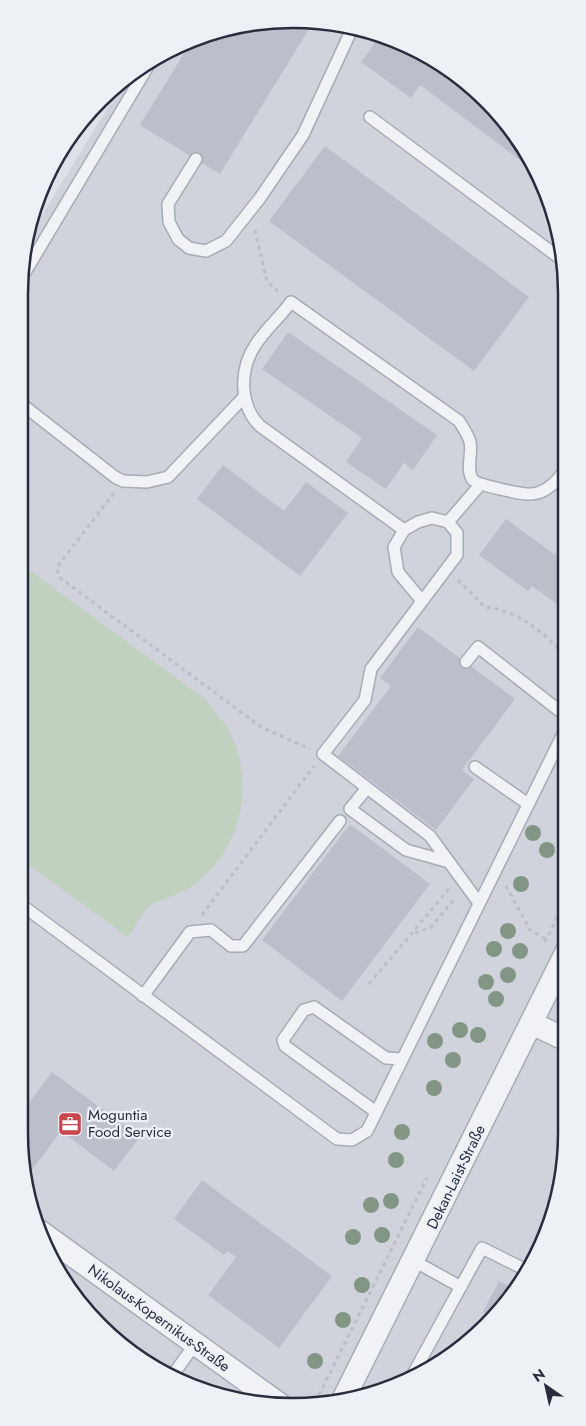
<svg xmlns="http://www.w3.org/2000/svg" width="586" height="1426" viewBox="0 0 586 1426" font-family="Jost,sans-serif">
	<rect width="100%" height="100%" fill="#dee1e7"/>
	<!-- built -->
	<path fill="#d0d3dc" d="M275,19l106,14 65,32 53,47 40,60 26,85 2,876 -14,88 -43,79 -65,61 -98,41 -90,3 -101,-34 -69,-57 -54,-93 -14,-88v-840l9,-55 93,-152 50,-39z"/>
	<!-- pitch -->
	<path fill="#c2d1bf" d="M19,565l13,7 173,127c12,15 25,29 31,48 17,47 1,104 -38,135 -9,7 -20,12 -31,16 -4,2 -10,3 -14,5 -8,4 -19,26 -25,34l-109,-79z"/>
	<!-- building -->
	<path fill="#bbbfca" d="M275,19l37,5 -92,150 -80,-49 51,-83z
		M382,34l64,31 53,47 41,63 -120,-90 -9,13 -50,-36z
		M325,146l204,151 -55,74 -205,-150z
		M288,332l149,103 -24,35 -9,-7 -18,26 -40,-27 16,-24 -100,-69z
		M223,465l61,46 22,-29 42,31 -48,63 -103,-77z
		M506,519l49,36 11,-14v70l-34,-25 -4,5 -49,-36z
		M418,627l97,72 -53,71 12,9 -38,51 -98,-74 53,-70 -11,-8z
		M350,824l80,60 -88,117 -80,-61z
		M19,1045l11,9 -11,15z
		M52,1072l88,65 -26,34 -53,-40 -32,43 -4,-3 -6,-38v-17z
		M202,1180l130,96 -53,72 -71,-53 28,-38 -9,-6 -3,4 -50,-36z
		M499,1281l17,9 -6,10 -18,17 -9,-5z"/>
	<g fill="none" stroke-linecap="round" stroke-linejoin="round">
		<defs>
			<path id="lane" d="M370,117l195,145
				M196,159l-28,45 1,18 9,17 11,9 17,3 20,-10 34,-43 43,-63 49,-106
				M21,279l129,-216
				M19,402l96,75 8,4 24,1 21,-5 76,-80
				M448,522l32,-37
				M404,530l-144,-104c-21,-21 -21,-57 -4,-82 10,-15 24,-27 35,-42l168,119c4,7 9,13 11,21 3,11 -5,28 3,38 4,5 51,15 59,14 14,-1 27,-14 33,-25
				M422,601l-24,-29 -4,-25 10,-17 14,-8 14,-4 16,4 9,11v22l-86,114 -6,31 -42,54 107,82 49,67
				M466,662l12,-15 88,69
				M475,767l53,37
				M367,788l-17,21 56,41 43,12
				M19,903l318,236 15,1 15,-9 199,-403
				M143,996l47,-64 21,-2 20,16h12l97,-125
				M376,1112l-91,-66 -2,-6 21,-30 10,-3 72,51 16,1
				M414,1261l47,26
				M413,1374l69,-126 44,22
				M172,1376l23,-32"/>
			<path id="street" d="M531,1023l36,17
				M39,1231l240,173
				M342,1402l225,-451"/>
		</defs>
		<!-- lane casing -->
		<use href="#lane" stroke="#a7abb4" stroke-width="14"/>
		<!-- street casing -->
		<use href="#street" stroke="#a7abb4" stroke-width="25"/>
		<!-- path -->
		<path stroke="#bcbfc6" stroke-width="3" stroke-dasharray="4 4" stroke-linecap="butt" d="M33,207l62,-101
			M255,230l12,52 12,10
			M114,493l-57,74 2,10 202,150 49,22
			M458,580l27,27c32,3 61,26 81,51
			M506,886l24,44 16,9
			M202,915l112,-149
			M415,933l16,-6 25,-30
			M545,942l22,-44
			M369,984l80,-95
			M319,1395l108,-217"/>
		<!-- lane -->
		<use href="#lane" stroke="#f0f2f6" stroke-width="11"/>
		<!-- street -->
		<use href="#street" stroke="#f0f2f6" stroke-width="22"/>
	</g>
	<!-- trees -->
	<g fill="#839685">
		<circle cx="533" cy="833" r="8"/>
		<circle cx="547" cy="850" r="8"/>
		<circle cx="521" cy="884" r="8"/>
		<circle cx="508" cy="931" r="8"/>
		<circle cx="494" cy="949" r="8"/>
		<circle cx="520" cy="951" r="8"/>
		<circle cx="508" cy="975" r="8"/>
		<circle cx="486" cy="982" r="8"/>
		<circle cx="496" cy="999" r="8"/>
		<circle cx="460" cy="1030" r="8"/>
		<circle cx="478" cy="1035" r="8"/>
		<circle cx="435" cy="1041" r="8"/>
		<circle cx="453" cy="1060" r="8"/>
		<circle cx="434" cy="1088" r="8"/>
		<circle cx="402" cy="1132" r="8"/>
		<circle cx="396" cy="1160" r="8"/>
		<circle cx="391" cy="1201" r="8"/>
		<circle cx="371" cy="1205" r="8"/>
		<circle cx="382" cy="1235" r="8"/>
		<circle cx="353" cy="1237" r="8"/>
		<circle cx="362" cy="1285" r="8"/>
		<circle cx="343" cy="1320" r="8"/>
		<circle cx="315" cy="1361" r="8"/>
	</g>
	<!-- icons -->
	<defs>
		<symbol id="office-square" viewBox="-11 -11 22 22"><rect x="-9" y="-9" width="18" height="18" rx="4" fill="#cb454c" stroke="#edf0f5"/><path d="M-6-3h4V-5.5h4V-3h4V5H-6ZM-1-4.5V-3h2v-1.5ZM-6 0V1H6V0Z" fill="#fff"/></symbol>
	</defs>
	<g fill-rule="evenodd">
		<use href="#office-square" x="56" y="1110" width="28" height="28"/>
	</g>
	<g text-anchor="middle" stroke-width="4.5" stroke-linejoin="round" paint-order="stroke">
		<!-- poi labels -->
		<g font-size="15" fill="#282d3e" stroke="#edf0f5" text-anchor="start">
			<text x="88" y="1120">Moguntia<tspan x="88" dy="17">Food Service</tspan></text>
		</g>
		<!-- street labels -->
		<g font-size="15" fill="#282d3e" stroke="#edf0f5">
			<text transform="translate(456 1177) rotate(-64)" y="5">Dekan-Laist-Straße</text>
			<text transform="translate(159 1318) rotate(36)" y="5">Nikolaus-Kopernikus-Straße</text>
		</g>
	</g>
	<!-- crop -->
	<path d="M0 0H586V1426H0ZM293 28H293A265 265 0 0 1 558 293V1133A265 265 0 0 1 293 1398H293A265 265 0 0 1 28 1133V293A265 265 0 0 1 293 28Z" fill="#edf0f5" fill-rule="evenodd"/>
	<path fill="none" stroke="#282d3e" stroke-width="2.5" d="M293 28H293A265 265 0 0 1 558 293V1133A265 265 0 0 1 293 1398H293A265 265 0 0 1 28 1133V293A265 265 0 0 1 293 28Z"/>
	<!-- north arrow -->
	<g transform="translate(546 1386) rotate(326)" stroke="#edf0f5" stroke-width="4" paint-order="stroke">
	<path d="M0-4L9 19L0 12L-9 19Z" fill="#282d3e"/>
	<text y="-8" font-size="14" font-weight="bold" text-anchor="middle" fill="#282d3e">N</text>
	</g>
</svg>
